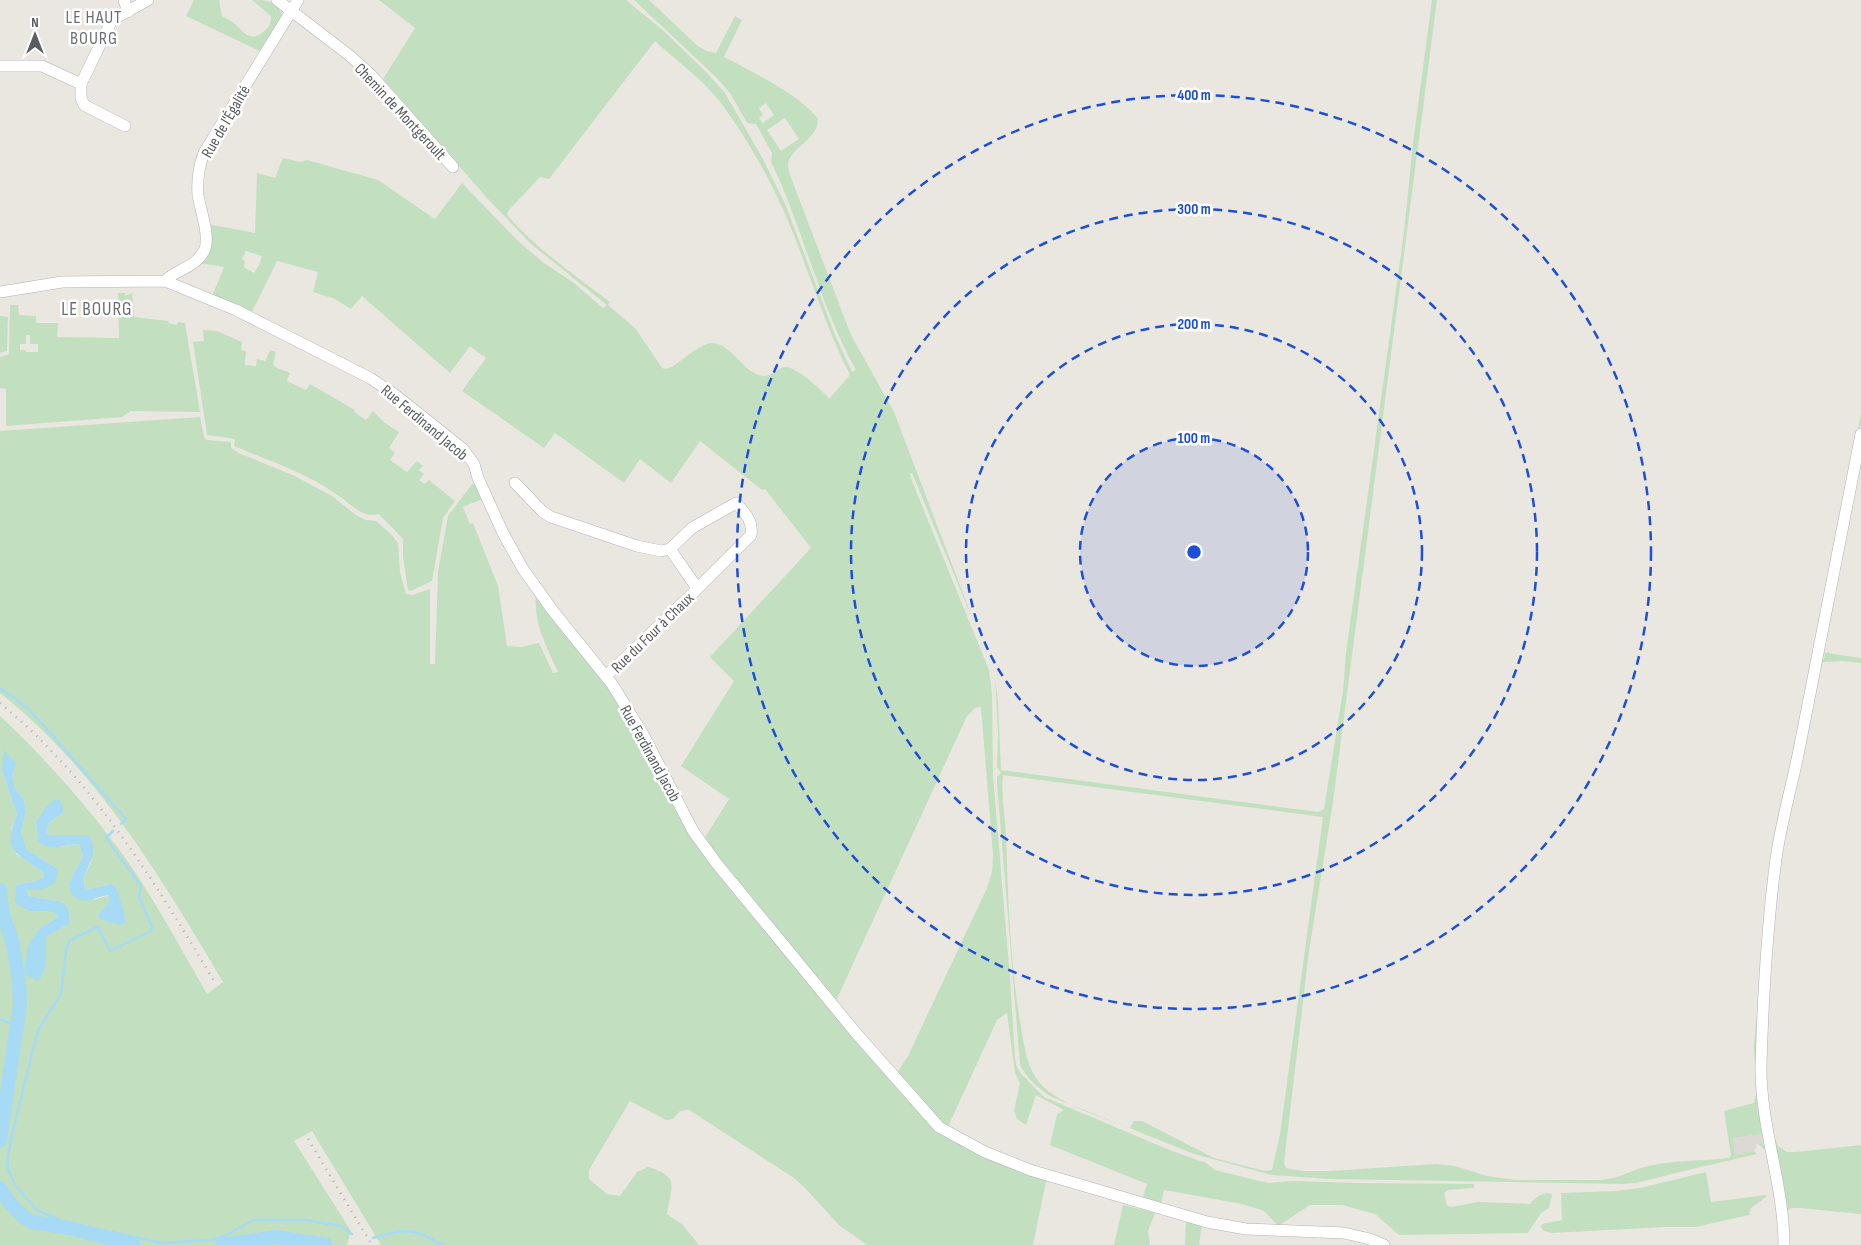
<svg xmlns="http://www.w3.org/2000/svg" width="1861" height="1245" viewBox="0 0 1861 1245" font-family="'Sofia Sans Condensed',sans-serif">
	<rect width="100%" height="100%" fill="#eae7e0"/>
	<!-- industrial -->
	<path fill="#dcd9d5" d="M1763,1134l1,10h-6l-4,7 -19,4 -2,-17z"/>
	<!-- green -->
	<path fill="#c2e0bf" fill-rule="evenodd" d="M194,0h25l3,16c5,3 10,5 14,9 9,8 14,17 26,8 6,-5 9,-8 9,-17l-19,-16c16,0 27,1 31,18l-21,34 -76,-36z
		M379,0h247l39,32 43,42 17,19 39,68 22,45 49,129 17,37 4,-2c-37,-66 -52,-140 -85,-208l1,-9 -16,-29 -9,-1 -17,-30 -14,-16 -82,-77h15l50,47 8,4 9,2 19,-37 7,4 -18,37c25,13 78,39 94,62 0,19 -22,26 -29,41 -2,5 0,10 1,15l61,160 43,77 83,218 -65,-157 -2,1 2,7 77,189 3,23 1,83 17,202 5,79 1,8 5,9 23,23 128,54 34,12 9,7 53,13 23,-2 67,2 116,1v4l-26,2 -4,3 3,12 4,2 27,-5 52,2c6,-7 10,-11 20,-11l2,2 -3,13 -8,5 -13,20 -129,2 -24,-21 -33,-9h-32l-32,21 -14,-15 -22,-7 -78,-14 -3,14 -18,-7 4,-13 -97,-39 7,-31 7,-4 -28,-15 -10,30 -9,-6 -3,-8 6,-28 -5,-10 -8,-60 -10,7 -50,109 99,52 -13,64h-166l-28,-20 -35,-38 -10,-9 -105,-68 -9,1 -7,8 -7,1 -36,-19 -41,69v9l18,15 13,2 17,-24 11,-5c33,10 23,19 19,47l16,11 16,20h-318l-69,-114 -18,10 57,90 -4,14h-347v-529c42,39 80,82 115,128 35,46 63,100 92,150l16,-12c-62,-105 -126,-212 -223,-289v-262l200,-14 4,20 3,3 24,2v6l8,5 56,23 37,20 24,19 9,5 11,1 15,13 7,9 2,29 6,22 7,1 17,-6v75h5l3,-92 10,-56 24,-32 4,1 6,14 -19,8 7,17 3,-1 25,63 9,60 14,1 18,-4 14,30 5,-1c-12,-26 -25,-50 -22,-79l73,91 95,155 25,-40 -48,-33 53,-85 -24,-24 101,-109 -46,-59 -3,1 -62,-49 -29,42 -31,-24 -16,24 -69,-50 -11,15 -82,-57 24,-33 -16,-12 -20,27 -88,-77 -11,13 -16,-10 -22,-7 5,-20 -41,-11 -25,51 -40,-16 12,-29 -25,-4 9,-39 47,9 2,-60 18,5 8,-20 17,4 7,-2 71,20 57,39 27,-36 57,59 25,21 30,20 29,25 4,-3 -76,-61 -44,-46 -104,-119 32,-51zM655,41c24,22 53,42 71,69 27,38 50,80 67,123 19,48 34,96 57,142l-21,24c-5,-8 -33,-32 -43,-32 -13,1 -16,17 -35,4 -12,-8 -24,-29 -40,-28 -11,1 -30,18 -39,24l-6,2 -4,-1 -26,-39 -28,-24 2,-3c-36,-27 -72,-52 -102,-86l-1,-3 3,-4 30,-32 9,2zM766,103l8,12 -11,8 -4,-5 4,-3 -4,-7zM785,118l14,21 -18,12 -14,-21zM246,251l16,5 -3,9 -5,8 -10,-6 1,-6 -3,-2zM981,707l12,148 -1,17 -5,16 -79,168 -11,17 -62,-70 132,-287 8,-8zM16,764l-4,12 3,12 9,12 2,12 -5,20 6,18 31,19 -14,20h-17l2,7 34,6 6,22 -23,13v21l-21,16c6,-34 2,-38 33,-57l-5,-5 -23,-1 -14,-26 20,-4 8,-4v-4l-28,-19 -5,-25 6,-14 -15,-45zM63,813l-13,9 -4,10 3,3h31l12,25c-4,9 -10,18 -7,28l5,1 21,-5 9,41 -22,-10 10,-11 2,-9 -17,5 -24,-17 14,-27 -4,-12c-14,1 -29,8 -41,-3l-2,-18 7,-9z
		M1432,0h5l-104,802 -24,149 -25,212 2,5 17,3h27l106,-7 19,2 32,10 28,4h86c16,-1 31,-10 47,-14 27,-6 54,-5 81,-8l2,-2 -7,-45 30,-8 2,-9 -2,-49 16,-171 91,-460v8l-88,448c-7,65 -14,132 -14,197 0,28 5,56 9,83h-3l-7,-6h6l-1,-10 -30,4 2,17 19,-4 3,3 -65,15 -56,14 -15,1 -291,-5 -58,-4 -78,-21 -142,-57c-13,-8 -25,-18 -32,-32l-23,-282v-6l4,-4 -4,-6 1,-34 -3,-56 3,24 3,69 317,42 6,-3 19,-118 3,-38 58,-421 9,-89zM1003,775l320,42 -43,317 -8,36 -7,1 -51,-13 -72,-37h-8l-4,7c-27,-11 -72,-23 -91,-46 -14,-18 -15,-39 -19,-61 -10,-61 -12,-123 -14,-185 -1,-20 -5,-41 -3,-61z
		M118,293h7v3l7,-3 2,24 35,4 -1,2 9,2 1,-3 7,1 15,89 -69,-1 -9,6 -116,9v-37l-6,-1v-31l9,-3 1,-49h8l1,10 17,1v7h22l-1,14 62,1zM26,335h4v9h8v8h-12v-2h-6v-6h6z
		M0,316l8,1 -1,34 -7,2z
		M203,330l14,1 25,11 -1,8 5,1 -1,14 11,1 1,-7 8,2 5,-11 6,2 -3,12 2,3 15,6 -3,8 19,9 4,-6 45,26 -1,2 12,8 7,-9 12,12 14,9 -10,16 6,5 -5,7 17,12 10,-11 6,5 -4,4 5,4 -5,6 6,4 4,-4 26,21 -12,17 -11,63 -21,10 -3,-1 -5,-33v-18l-24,-25c-17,5 -29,-11 -43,-20 -29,-21 -69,-34 -102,-48l1,-7 -28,-4 -14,-93 11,-1z
		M1861,443v10l-38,196 1,3 3,1 34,5v5l-18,-2 -20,1 -5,13 -38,179 -5,52 -10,151 1,29 8,51 4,9 9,6h9l65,-7v69l-61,-6h-9l-5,4v2l-2,-1 -6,-46 1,-8 -8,-21 -7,-53 1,-62 9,-131 5,-40 24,-112 14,-74 4,-6 3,-1 1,-5 -5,-2v-4z
		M1706,1172l5,30 55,-7v2l-15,11 -2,7 -53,12h-32l-112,6 -8,-2 -3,-4 1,-3 20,-4 -1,-27 55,-2 24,-3z
		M1123,1205l32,8 -7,18 2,14h-36z
		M1186,1221l16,4 -3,20h-14z"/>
	<!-- water -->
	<path fill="#a6daf5" d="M4,750l12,14 -4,12 3,12 9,12 2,12 -5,20 6,18 31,19 -3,14 -11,6 -17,1 2,6 34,6 6,9v13l-23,13c0,15 2,32 -8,44l-14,-7 4,-28 10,-16 20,-13 -5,-5 -23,-1 -13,-6 -2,-5 1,-15 20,-4 8,-4v-4c-27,-20 -43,-21 -27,-58l-15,-45z
		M55,800h5l3,8v5l-13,9 -4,10 3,3h40c13,25 -10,34 -4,53l5,1 21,-5 5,3 9,29v7l-5,2 -20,-6 -2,-4 10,-11 1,-9c-15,1 -23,13 -38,-1l-2,-11 14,-27 -4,-12c-14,0 -29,9 -41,-3l-2,-19c8,-9 8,-16 19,-22z"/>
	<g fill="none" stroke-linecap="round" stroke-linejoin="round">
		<!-- stream -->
		<path stroke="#a6daf5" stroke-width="2.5" d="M0,688l29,21 97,110 -5,5
			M67,948l2,-7 29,-14 12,24 41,-20 1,-4 -13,-30 2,-11 -35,-48 7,-7
			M66,951l-5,43 -23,36 -27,109 -4,27 8,19 22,25 29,13
			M0,1019l17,7
			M70,1223l92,20 48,-3 15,-4 28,-16h52l36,6 11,8
			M373,1238c15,-4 29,-10 45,-5 9,3 16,9 26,12"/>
		<!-- river -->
		<path stroke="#a6daf5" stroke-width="14" d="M0,890l2,21 11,33 6,38 1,22 -20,137
			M0,1188l9,14 13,14 10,6 37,6 65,17
			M222,1245l54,-8 50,8"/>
		<defs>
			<path id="minor" d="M124,0l4,12
				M277,0l72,55 22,20 82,92
				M0,66h42l39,18 31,-64 36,-20
				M81,84v14l3,7 41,21
				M165,281c11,-12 29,-12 39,-30 7,-13 -4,-42 -6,-56 -1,-14 1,-29 6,-42l94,-153
				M0,292l62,-10 103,-1 71,29 134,68 24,16 69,55 11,15 4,14 25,55 20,36 30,42 59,73 32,52 49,95 24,33 139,169 83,94 46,25 45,18 177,52 39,7 98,4 26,6 14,6
				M515,483l28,29 8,5 86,29 24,5 9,-2 22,-21 44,-25c9,10 17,17 15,32l-59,59 -86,82
				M670,549l27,39
				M1784,1245c0,-61 -24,-119 -23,-180 2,-68 6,-138 15,-206 5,-37 16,-73 23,-109 21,-105 41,-211 62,-316"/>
		</defs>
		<!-- minor casing -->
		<use href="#minor" stroke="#b1b3b7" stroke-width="12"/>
		<!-- minor -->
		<use href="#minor" stroke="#fff" stroke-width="11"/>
		<!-- rail -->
		<path stroke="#afb0b0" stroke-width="2.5" stroke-dasharray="1 6" stroke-linecap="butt" d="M0,703c93,77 153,176 214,278
			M308,1139l64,106"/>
	</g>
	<!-- distance rings -->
	<circle cx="1194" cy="552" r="114" fill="#1d4ed8" fill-opacity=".12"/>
	<g fill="none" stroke="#1d4ed8" stroke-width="2.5" stroke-dasharray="9 6">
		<circle cx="1194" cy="552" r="114"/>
		<circle cx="1194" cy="552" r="228"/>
		<circle cx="1194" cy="552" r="343"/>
		<circle cx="1194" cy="552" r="457"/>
	</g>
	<g text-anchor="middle" stroke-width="5" stroke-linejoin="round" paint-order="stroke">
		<!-- street labels -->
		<g font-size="16" fill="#595d60" stroke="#fff">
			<text transform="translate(401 111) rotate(47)" y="6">Chemin de Montgeroult</text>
			<text transform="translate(225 121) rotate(-60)" y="6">Rue de l'Égalité</text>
			<text transform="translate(425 422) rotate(40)" y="6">Rue Ferdinand Jacob</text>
			<text transform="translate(652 632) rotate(-44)" y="6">Rue du Four à Chaux</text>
			<text transform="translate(651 753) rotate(61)" y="6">Rue Ferdinand Jacob</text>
		</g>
		<!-- neighbourhood labels -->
		<g font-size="18" letter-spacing="1" fill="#6a6f72" stroke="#fff">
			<text x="94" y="23">LE HAUT<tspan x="94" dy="21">BOURG</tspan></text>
		</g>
		<!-- quarter labels -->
		<g font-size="19" letter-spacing="1" fill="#6a6f72" stroke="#fff">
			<text x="97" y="315">LE BOURG</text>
		</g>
	</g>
	<circle cx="1194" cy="552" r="8" fill="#1d4ed8" stroke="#fff" stroke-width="2.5"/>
	<g font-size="15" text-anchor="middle" font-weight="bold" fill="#1d4ed8" stroke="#fff" stroke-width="5" stroke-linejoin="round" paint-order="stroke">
		<text x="1194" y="100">400 m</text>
		<text x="1194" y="214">300 m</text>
		<text x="1194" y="329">200 m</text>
		<text x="1194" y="443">100 m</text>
	</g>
	<!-- north arrow -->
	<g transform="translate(35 35)" stroke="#ffffff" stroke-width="4" paint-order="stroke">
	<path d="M0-4L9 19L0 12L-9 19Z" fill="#595d60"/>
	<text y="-8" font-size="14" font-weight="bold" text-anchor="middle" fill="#595d60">N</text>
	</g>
</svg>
